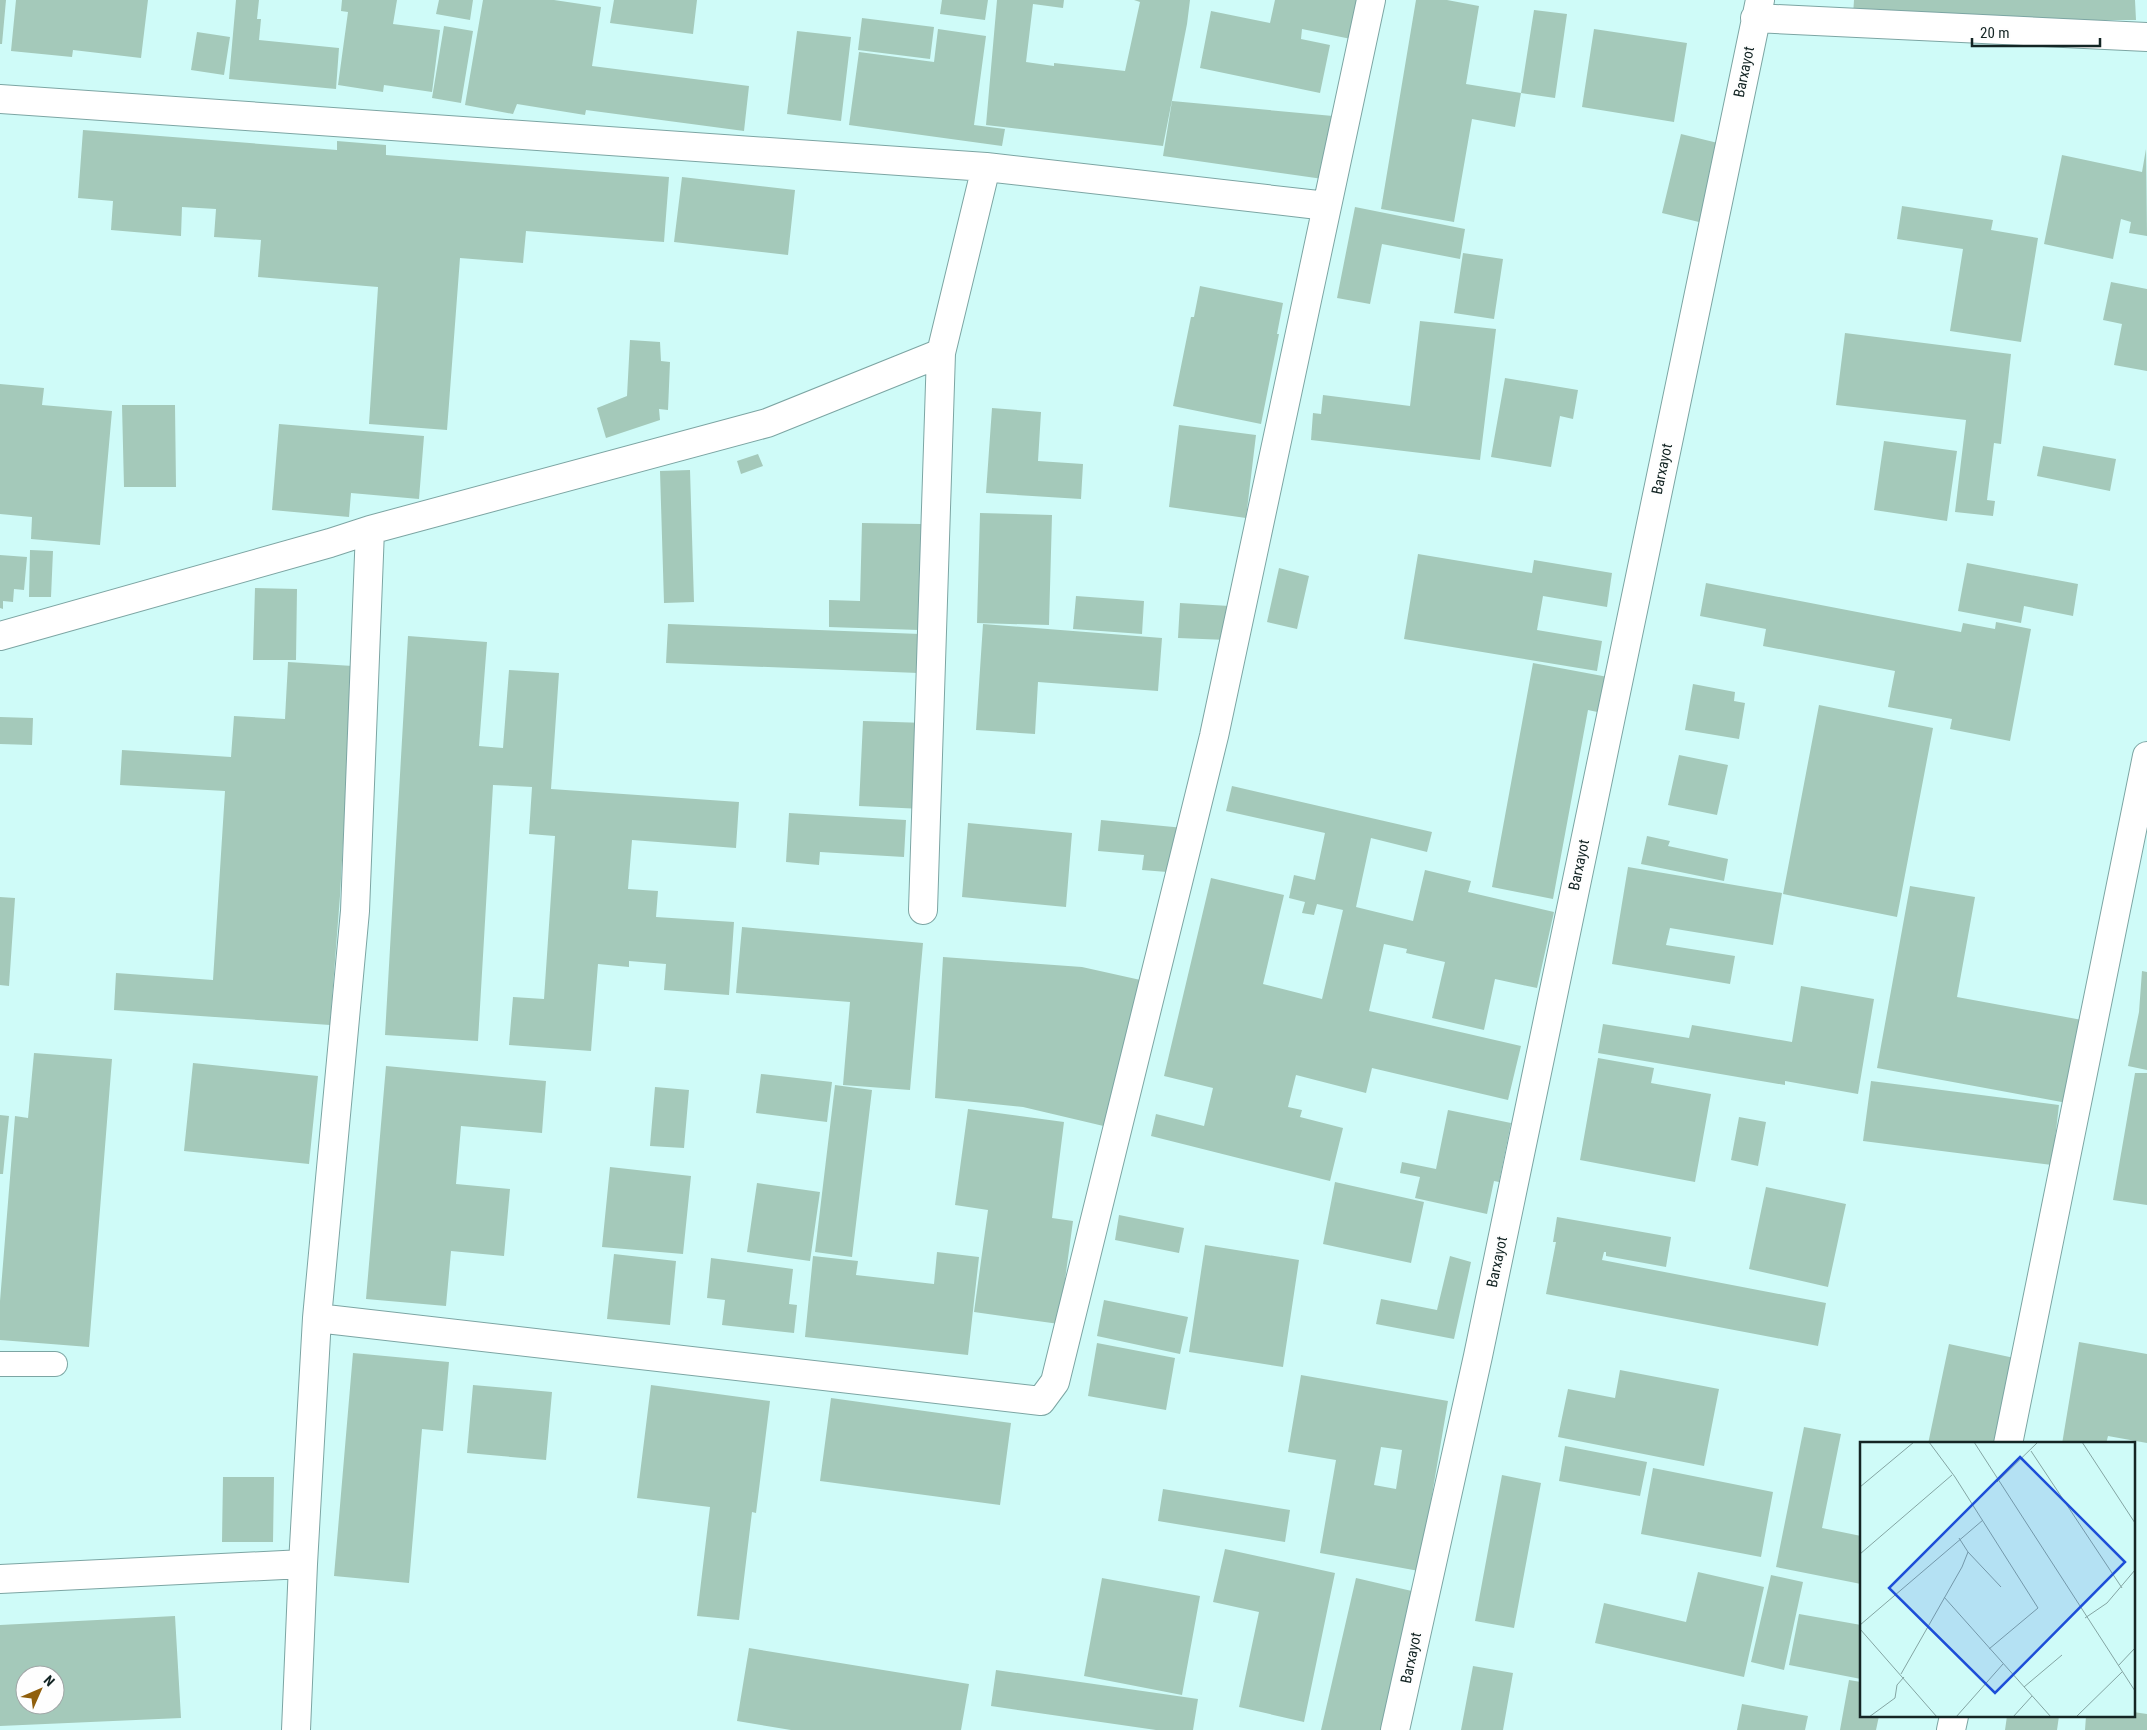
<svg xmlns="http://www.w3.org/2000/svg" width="2147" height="1730" viewBox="0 0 2147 1730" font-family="'Roboto Condensed',sans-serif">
	<rect width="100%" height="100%" fill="#cffbf8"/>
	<!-- building -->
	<path fill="#a4c9ba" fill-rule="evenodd" d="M0,0h6l-4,44h-2z
		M16,0h132l-7,58 -68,-8 -1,7 -61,-6z
		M236,0h23l-2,19h4l-2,21 80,8 -3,41 -107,-10z
		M342,0h55l-4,24 47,6 -8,62 -48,-7 -1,7 -45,-7 10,-73 -7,-1z
		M439,0h34l-3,20 -34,-6z
		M483,0h71l47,7 -9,59 157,20 -5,45 -158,-21 -1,5 -68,-11 -4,10 -48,-9z
		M614,0h83l-4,34 -83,-11z
		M942,0h46l-3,20 -45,-6z
		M997,0h67l-1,8 -30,-4 -7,58 28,4v-3l71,8 15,-69 -6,-2h56l-3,24 -24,122 -177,-21z
		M1275,0h84l-8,39 -49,-10 -1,10 29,6 -10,48 -120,-25 11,-57 59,12z
		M1416,0h31l32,6 -13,78 55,9 -6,34 -43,-8 -18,103 -73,-13z
		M1854,0h281l1,20h-31l-1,6 -251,-11z
		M1534,10l33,4 -12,84 -34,-5z
		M862,18l72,9 -4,32 -72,-9z
		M444,26l29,5 -12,72 -29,-5z
		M938,29l48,7 -12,89 31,4 -3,17 -153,-21 10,-73 75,10z
		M1594,29l93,14 -13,79 -92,-15z
		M797,31l54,6 -10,84 -54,-7z
		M197,32l33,5 -6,38 -33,-5z
		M1172,101l161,15 -10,63 -160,-23z
		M83,130l254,20v-9l49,4v10l283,22 -5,65 -138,-11 -3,32 -63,-5 -13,172 -78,-6 9,-137 -120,-10 3,-37 -47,-3 2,-28 -34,-2 -1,29 -70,-6 2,-29 -35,-3z
		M1681,134l41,10 -19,79 -41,-10z
		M2146,149l1,87 -18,-3 2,-11 -10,-3 -8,40 -69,-15 18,-89 80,17z
		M682,177l113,13 -7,65 -114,-13z
		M1902,206l91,14 -2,10 47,8 -17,104 -71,-11 13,-82 -66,-10z
		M1355,207l110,22 -5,30 -78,-15 -12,60 -33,-6z
		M1463,253l40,6 -9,60 -40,-6z
		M2111,282l36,7v82l-33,-6 8,-41 -19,-4z
		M1200,286l83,17 -6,31h2l-18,90 -88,-18 18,-89h3z
		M1420,321l76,8 -16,131 -169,-20 2,-27 8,1 2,-19 87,11z
		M1845,333l166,21 -10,90 -7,-1 -7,57 8,1 -2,15 -38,-4 11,-92 -130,-15z
		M630,340l30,2 1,19 9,1 -2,48 -9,-1 1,11 -54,18 -9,-30 30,-12z
		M1505,378l73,12 -5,29 -13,-3 -9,51 -60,-10z
		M0,384l44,4 -2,17 70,6 -12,134 -69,-6 1,-22 -32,-3z
		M122,405h53l1,82h-52z
		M992,408l49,4 -3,49 45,3 -2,35 -95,-6z
		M279,424l145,12 -5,63 -68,-6 -2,24 -77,-7z
		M1179,425l77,10 -10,83 -77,-11z
		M1884,441l73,10 -10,70 -73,-11z
		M2043,446l73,13 -6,32 -73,-15z
		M758,454l5,12 -22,8 -4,-13z
		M690,470l4,132 -30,1 -4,-132z
		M980,513l72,2 -3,110 -72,-2z
		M862,523l59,1 -2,106 -90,-3v-27l31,1z
		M30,550l23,1 -2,46h-22z
		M1418,554l114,19 2,-13 78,13 -5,34 -64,-11 -6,34 65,11 -5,30 -193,-32z
		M0,555l27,2 -3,33 -10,-1 -1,13 -10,-1v8l-3,-1z
		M1967,563l111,21 -5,32 -49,-10 -3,17 -63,-12z
		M1279,568l30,8 -12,53 -30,-7z
		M1706,583l255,49 2,-9 32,6 1,-7 35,7 -21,112 -60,-12 2,-10 -64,-12 7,-36 -132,-25 3,-17 -66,-13z
		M255,588l42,1 -1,71h-43z
		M1076,596l68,5 -2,33 -69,-5z
		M1180,603l49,3 -2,34 -49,-2z
		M668,624l252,10 -2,39 -252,-10z
		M983,624l179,14 -4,53 -120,-9 -3,52 -59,-4z
		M408,636l79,6 -8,104 24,2 6,-78 50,3 -8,116 188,13 -3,46 -104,-8 -4,49 30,2 -2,26 78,5 -5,73 -65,-5 2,-26 -37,-3v6l-31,-3 -7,87 -82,-6 4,-48 31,2 11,-163 -26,-2 3,-47 -39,-2 -15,256 -93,-6z
		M288,662l65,4 -13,230 -10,129 -216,-15 2,-37 97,7 12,-189 -105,-6 2,-35 109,7 3,-41 51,3z
		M1533,663l75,14 -6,36 -14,-3 -35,189 -61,-12z
		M1693,684l42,8 -1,9 11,2 -6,36 -54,-9z
		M1819,705l114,23 -36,189 -114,-23z
		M0,717l33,1 -1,27 -32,-1z
		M863,721l63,2 -3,86 -64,-3z
		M1679,755l49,10 -11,50 -49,-10z
		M1232,786l200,46 -5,20 -56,-14 -15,69 57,14 12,-51 46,11 -3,11 86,20 -17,76 -42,-9 -11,51 -52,-12 13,-56 -39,-9 1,-4 -23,-5 -15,67 152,35 -13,54 -136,-32 -6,25 -70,-18 -8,32 14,3 -2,7 43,11 -13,53 -179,-45 5,-22 48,12 9,-38 -49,-12 47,-198 73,17 -21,89 59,15 21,-89 -26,-6 -3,11 -12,-2 3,-11 -16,-4 5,-23 21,5 10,-47 -99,-22z
		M789,813l117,7 -2,37 -84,-5 -1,13 -33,-3z
		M1101,820l83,8 -4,45 -38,-3 2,-15 -46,-4z
		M968,823l104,10 -6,74 -104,-10z
		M1647,836l23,5 -2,5 60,13 -4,22 -83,-17z
		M1628,867l154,26 -9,52 -103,-17 -4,17 69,11 -5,28 -118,-20z
		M1910,886l65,11 -18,100 125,23 -15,83 -190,-35z
		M0,897l15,1 -6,88 -9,-1z
		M742,927l181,16 -13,147 -67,-5 7,-83 -114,-9z
		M943,957l139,10 63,14 -33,147 -89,-21 -88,-9z
		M2142,971l5,1v98l-19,-4 11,-54z
		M1801,986l73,13 -16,95 -73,-13v4l-187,-32 5,-29 86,14 3,-13 100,17z
		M34,1053l78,6 -23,288 -89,-7v-39l15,-185 13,2z
		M1598,1058l56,10 -3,15 60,11 -16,88 -115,-22z
		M193,1063l125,13 -9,88 -125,-13z
		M386,1066l160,15 -4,52 -81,-7 -5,58 54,5 -6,67 -53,-5 -5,55 -80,-7z
		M2135,1073h12v132l-34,-5z
		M761,1074l71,8 -5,40 -71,-9z
		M1871,1081l188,24 -7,60 -189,-24z
		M835,1085l37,5 -20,167 -37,-5z
		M655,1087l34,3 -5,58 -34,-2z
		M968,1109l96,13 -12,96 21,3 -14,103 -85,-12 14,-102 -33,-5z
		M1448,1110l63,13 -12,59 -5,-1 -7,33 -72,-16 5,-21 -20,-4 2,-11 34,7z
		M0,1115l9,1 -6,58h-3z
		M1739,1117l27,5 -8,44 -27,-6z
		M610,1167l81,9 -8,78 -81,-7z
		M1335,1182l89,20 -13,61 -88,-19z
		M757,1183l63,9 -10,69 -63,-9z
		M1766,1187l80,17 -18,83 -79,-18z
		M1119,1215l65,13 -5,25 -64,-13z
		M1557,1217l114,20 -5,30 -60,-11v-4h-2l-2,8 224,43 -8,43 -272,-52 10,-52h-3z
		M1205,1245l94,15 -16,107 -94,-15z
		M937,1252l42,5 -11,98 -163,-18 8,-81 45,5 -2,14 78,9z
		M614,1254l62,7 -6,64 -63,-6z
		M1450,1256l21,6 -17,77 -78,-15 5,-25 56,11z
		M711,1258l82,11 -4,35 8,1 -3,28 -72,-8 3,-25 -18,-2z
		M1104,1300l84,17 -8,37 -83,-18z
		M2079,1342l68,12v89l-39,-7 -2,8h-44z
		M1097,1343l78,15 -9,52 -78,-14z
		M1949,1344l70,15 -18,85h-73z
		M353,1353l96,9 -6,69 -21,-2 -13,154 -75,-7z
		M1620,1370l99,19 -15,77 -146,-29 10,-48 47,9z
		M1301,1375l147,26 -29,170 -99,-18 16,-93 -48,-8zM1381,1447l21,3 -6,39 -22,-4z
		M473,1385l79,7 -6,68 -79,-7z
		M651,1385l119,16 -14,112 -4,-1 -13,108 -42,-4 13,-109 -73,-9z
		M831,1398l180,25 -11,82 -180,-24z
		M1804,1427l37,7 -19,94 39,8v48l-85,-17z
		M1565,1446l82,16 -7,34 -81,-15z
		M1653,1468l120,24 -12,65 -120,-23z
		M1502,1475l39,8 -27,145 -39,-7z
		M223,1477h51l-1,65h-51z
		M1163,1489l127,21 -5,32 -127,-21z
		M1225,1549l110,24 -31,149 -65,-15 20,-95 -46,-10z
		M1698,1572l66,15 -20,90 -149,-34 9,-40 82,19z
		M1771,1575l32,7 -19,88 -33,-8z
		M1102,1578l98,18 -18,99 -98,-19z
		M1356,1578l60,14 -31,138h-64z
		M1799,1614l62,11v54l-72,-14z
		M175,1616l6,102 -181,8v-101zM25,1675h30v30h-30z
		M749,1648l220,36 -8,46h-170l-54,-9z
		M1473,1666l40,7 -10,57h-42z
		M996,1670l202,29 -5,31h-37l-165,-24z
		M1849,1680l12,2v34h18l-3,14h-36z
		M1742,1704l66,12 -3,14h-68z
		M2133,1712l14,2v16h-62l1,-14h47z
		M2007,1716h52l-2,14h-52z"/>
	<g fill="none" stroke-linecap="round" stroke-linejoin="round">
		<defs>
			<path id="service" d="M0,1364h55"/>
			<path id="minor" d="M1755,18l392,19
				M0,99l986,68 341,39
				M0,636l330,-93 40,-13 397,-107 174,-70 45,-186
				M923,910l18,-557
				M317,1318l724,83 14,-19 159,-646 157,-736
				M2008,1444l139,-688
				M0,1579l303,-15
				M296,1730l7,-166 14,-246 38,-407 15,-381
				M1395,1730l83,-374 282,-1356
				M1951,1730l3,-14"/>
		</defs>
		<!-- service casing -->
		<use href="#service" stroke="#7ca5a3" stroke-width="26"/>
		<!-- minor casing -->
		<use href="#minor" stroke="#7ca5a3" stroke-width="30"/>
		<!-- service -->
		<use href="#service" stroke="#fff" stroke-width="24"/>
		<!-- minor -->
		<use href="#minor" stroke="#fff" stroke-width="28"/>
	</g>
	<g text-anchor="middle" stroke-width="4" stroke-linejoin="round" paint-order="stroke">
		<!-- street labels -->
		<g font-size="15" fill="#142524" stroke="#fefefe">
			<text transform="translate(1744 72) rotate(-78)" y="5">Barxayot</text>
			<text transform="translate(1662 469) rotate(-78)" y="5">Barxayot</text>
			<text transform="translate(1579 865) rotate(-78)" y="5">Barxayot</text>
			<text transform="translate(1497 1262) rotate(-78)" y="5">Barxayot</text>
			<text transform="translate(1411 1658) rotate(-78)" y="5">Barxayot</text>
		</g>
	</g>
	<!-- overview -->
	<g transform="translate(1860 1442)">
		<rect width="275" height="275" fill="#cffbf8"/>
		<path fill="none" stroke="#84a5a3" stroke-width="1" d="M69,0l26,35 83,131 -49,41M114,0l161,249M222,0l53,81M171,9l91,137M137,40l41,-40M0,45l54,-45M108,110l33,35M0,112l92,-79M84,155l107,120M225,176l22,-15 28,-33M0,183l123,-105M0,187l77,88M258,224l17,-18M41,232l61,-107 6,-15 -9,-14M164,245l38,-32M9,275l26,-19 2,-13 7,-8M96,275l47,-53M153,275l19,-21M216,275l46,-45"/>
		<path fill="#1d4ed8" fill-opacity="0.15" stroke="#1d4ed8" stroke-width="2.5" d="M160,15l105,105 -130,131 -106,-105z"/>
		<rect width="275" height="275" fill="none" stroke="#142524" stroke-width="2.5"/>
	</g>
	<!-- north arrow -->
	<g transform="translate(40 1690) rotate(45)"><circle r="24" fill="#fefefe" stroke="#a0a7a7"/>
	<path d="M0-4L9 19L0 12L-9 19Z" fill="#905f0c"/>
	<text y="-8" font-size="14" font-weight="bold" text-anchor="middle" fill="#142524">N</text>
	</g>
	<!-- scale -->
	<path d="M1972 38v8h128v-8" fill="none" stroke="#142524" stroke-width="2.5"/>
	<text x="1980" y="38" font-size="15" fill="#142524" stroke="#fefefe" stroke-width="4" paint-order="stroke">20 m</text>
</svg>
